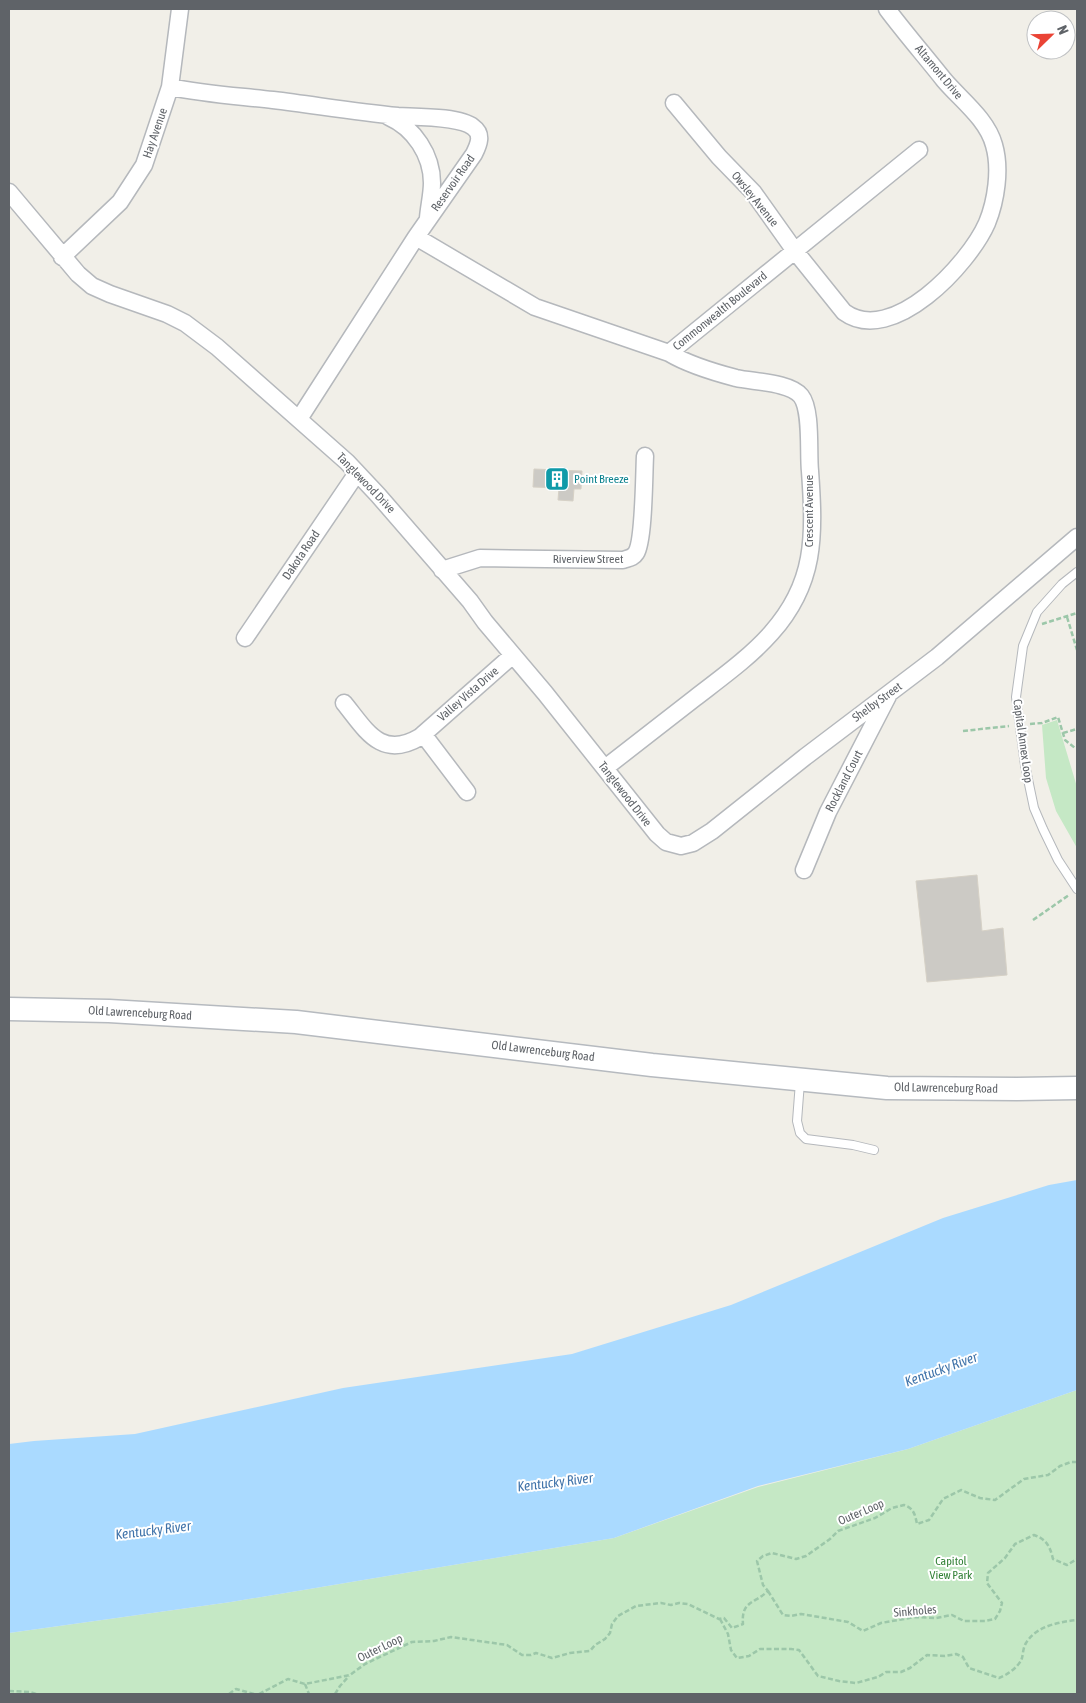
<svg xmlns="http://www.w3.org/2000/svg" width="1086" height="1703" viewBox="0 0 1086 1703" font-family="'Asap Condensed',sans-serif">
	<rect width="100%" height="100%" fill="#f1efe8"/>
	<!-- green -->
	<path fill="#c5e8c5" d="M1057,720l20,67v61l-21,-37 -10,-33 -4,-53z
		M1077,1390v304h-1068v-61l222,-31 383,-64 144,-51 150,-38z"/>
	<!-- water -->
	<path fill="#aadaff" d="M1077,1180v210l-169,59 -150,37 -144,52 -383,64 -222,31v-189l25,-3 101,-7 208,-46 229,-34 159,-49 212,-87 106,-33z"/>
	<!-- building -->
	<path fill="#cccac5" stroke="#d6d1c6" d="M534,469l48,2 -1,18h-7l-1,12 -15,-1 1,-12 -26,-1z
		M977,875l5,56 21,-3 4,47 -80,7 -11,-101z"/>
	<g fill="none" stroke-linecap="round" stroke-linejoin="round">
		<defs>
			<path id="service" d="M1077,572l-15,12 -25,28 -14,34 -7,51 9,68 9,43 9,21 15,31 19,29
				M800,1082l-3,39 3,12 6,6 47,6 21,5"/>
			<path id="minor" d="M170,87c34,7 68,9 103,13 41,5 83,12 125,16 18,1 61,0 75,11 10,7 6,17 1,27l-58,83 -117,182
				M674,103l45,54 34,35 42,59 49,61c48,35 125,-48 143,-89 9,-22 14,-54 7,-78 -7,-26 -33,-45 -50,-65 -19,-24 -39,-47 -57,-71
				M389,117c25,11 43,38 43,66 0,11 -3,23 -4,35
				M9,192l69,82 14,12 18,8 57,20 18,9 32,24 130,115 31,33 92,106 15,21 60,71 112,141 9,8 15,4 12,-3 19,-12 93,-74 132,-100 140,-120
				M416,237l119,70 134,46c20,12 44,19 67,25 17,4 54,4 65,18 11,14 7,57 9,75 2,28 4,59 -1,87 -12,67 -65,102 -114,140 -30,23 -60,47 -90,70
				M62,257l58,-55 24,-37 26,-78 10,-78
				M669,353l250,-203
				M442,570l38,-12 143,2c6,-2 10,-2 13,-7 8,-12 8,-79 9,-97
				M245,638l112,-165
				M344,703c22,27 37,57 76,34l93,-82
				M423,734l44,58
				M804,870l24,-58 60,-116"/>
			<path id="secondary" d="M9,1009l100,2 187,11 356,43 235,23 130,1 60,-1"/>
		</defs>
		<!-- service casing -->
		<use href="#service" stroke="#b5b8bc" stroke-width="10"/>
		<!-- minor casing -->
		<use href="#minor" stroke="#b5b8bc" stroke-width="19"/>
		<!-- secondary casing -->
		<use href="#secondary" stroke="#b6babf" stroke-width="25"/>
		<!-- path -->
		<path stroke="#9cc7a9" stroke-width="2.5" stroke-dasharray="5 2.5" stroke-linecap="butt" d="M1067,617l10,33
			M1042,624l35,-11
			M1030,724l12,-1 16,-6 7,23 10,8
			M963,731l46,-5
			M1063,733l14,-4
			M1033,920l36,-25
			M768,1591l15,24 8,1 10,-2 47,8 15,9 18,-8 34,-6 21,1 16,-3 12,6h21l10,-2 5,-8 2,-8 -15,-20 1,-10 17,-15 10,-14 19,-9c12,4 16,11 19,24l14,6 10,-6
			M720,1619l8,15 3,16 6,8 12,-2 11,-7h31l8,1 19,26 21,5 17,2 22,-6 8,-5h15l9,-4 17,-13 18,1 11,-2 7,3 6,11 30,10c8,-3 20,-11 23,-20 1,-4 1,-10 4,-15 10,-17 33,-21 51,-23
			M305,1684l4,10
			M9,1691l21,1 6,2
			M229,1694l7,-5 18,5
			M259,1694l29,-15 17,5 45,-9 15,-11 36,-17 11,-5 22,-1 17,-4 56,8 15,10h9l5,-2 16,5 18,-5 20,-2 5,-6 10,-6 5,-6 2,-9 6,-8 18,-10 25,-3 10,2 8,-2 9,1 31,15 5,-1 8,10 11,-4c-2,-23 11,-20 25,-33l-5,-6 -6,-24 6,-5 9,-3 24,6 10,-3 24,-17 8,-8 37,-13 17,-10 12,-3c10,3 11,10 13,19l12,-4 14,-21 18,-9 19,8 15,2 29,-21 24,-4 12,-9 11,-4h6
			M335,1694l5,-8 9,-10"/>
		<!-- service -->
		<use href="#service" stroke="#fff" stroke-width="8"/>
		<!-- minor -->
		<use href="#minor" stroke="#fff" stroke-width="16"/>
		<!-- secondary -->
		<use href="#secondary" stroke="#fff" stroke-width="22"/>
	</g>
	<!-- icons -->
	<defs>
		<symbol id="building-square" viewBox="-11 -11 22 22"><rect x="-9" y="-9" width="18" height="18" rx="4" fill="#0f9aa8" stroke="#fff"/><path d="M-4-6H4V6H1V3H-1V6H-4ZM-2.5-4.3h1.7v1.8h-1.7ZM.8-4.3h1.7v1.8H.8ZM-2.5-1h1.7V.8h-1.7ZM.8-1h1.7V.8H.8Z" fill="#fff"/></symbol>
	</defs>
	<g fill-rule="evenodd">
		<use href="#building-square" x="543" y="465" width="28" height="28"/>
	</g>
	<g text-anchor="middle" stroke-width="4" stroke-linejoin="round" paint-order="stroke">
		<!-- street labels -->
		<g font-size="12" fill="#5f6368" stroke="#fff">
			<text transform="translate(939 72) rotate(50)" y="4">Altamont Drive</text>
			<text transform="translate(155 133) rotate(-71)" y="4">Hay Avenue</text>
			<text transform="translate(453 183) rotate(-55)" y="4">Reservoir Road</text>
			<text transform="translate(755 199) rotate(51)" y="4">Owsley Avenue</text>
			<text transform="translate(720 311) rotate(-39)" y="4">Commonwealth Boulevard</text>
			<text transform="translate(366 483) rotate(46)" y="4">Tanglewood Drive</text>
			<text transform="translate(809 511) rotate(-90)" y="4">Crescent Avenue</text>
			<text transform="translate(301 555) rotate(-56)" y="4">Dakota Road</text>
			<text x="588" y="563">Riverview Street</text>
			<text transform="translate(468 694) rotate(-41)" y="4">Valley Vista Drive</text>
			<text transform="translate(877 702) rotate(-36)" y="4">Shelby Street</text>
			<text transform="translate(1023 741) rotate(82)" y="4">Capital Annex Loop</text>
			<text transform="translate(844 781) rotate(-63)" y="4">Rockland Court</text>
			<text transform="translate(625 794) rotate(52)" y="4">Tanglewood Drive</text>
			<text transform="translate(140 1013) rotate(3)" y="4">Old Lawrenceburg Road</text>
			<text transform="translate(543 1051) rotate(7)" y="4">Old Lawrenceburg Road</text>
			<text transform="translate(946 1088) rotate(1)" y="4">Old Lawrenceburg Road</text>
			<text transform="translate(861 1512) rotate(-23)" y="4">Outer Loop</text>
			<text transform="translate(915 1611) rotate(-5)" y="4">Sinkholes</text>
			<text transform="translate(380 1648) rotate(-26)" y="4">Outer Loop</text>
		</g>
		<!-- culture labels -->
		<g font-size="12" fill="#0d838f" stroke="#fff" text-anchor="start">
			<text x="574" y="483">Point Breeze</text>
		</g>
		<!-- park labels -->
		<g font-size="12" fill="#348238" stroke="#fff">
			<text x="951" y="1565">Capitol<tspan x="951" dy="14">View Park</tspan></text>
		</g>
		<!-- water labels -->
		<g font-size="14" font-style="italic" fill="#4174aa" stroke="#fff">
			<text transform="translate(941 1369) rotate(-20)" y="5">Kentucky River</text>
			<text transform="translate(555 1482) rotate(-7)" y="5">Kentucky River</text>
			<text transform="translate(153 1530) rotate(-7)" y="5">Kentucky River</text>
		</g>
	</g>
	<!-- border -->
	<rect width="1086" height="1703" fill="none" stroke="#5f6368" stroke-width="20"/>
	<!-- north arrow -->
	<g transform="translate(1051 35) rotate(67)"><circle r="24" fill="#ffffff" stroke="#bfc1c3"/>
	<path d="M0-4L9 19L0 12L-9 19Z" fill="#ea4335"/>
	<text y="-8" font-size="14" font-weight="bold" text-anchor="middle" fill="#5f6368">N</text>
	</g>
</svg>
